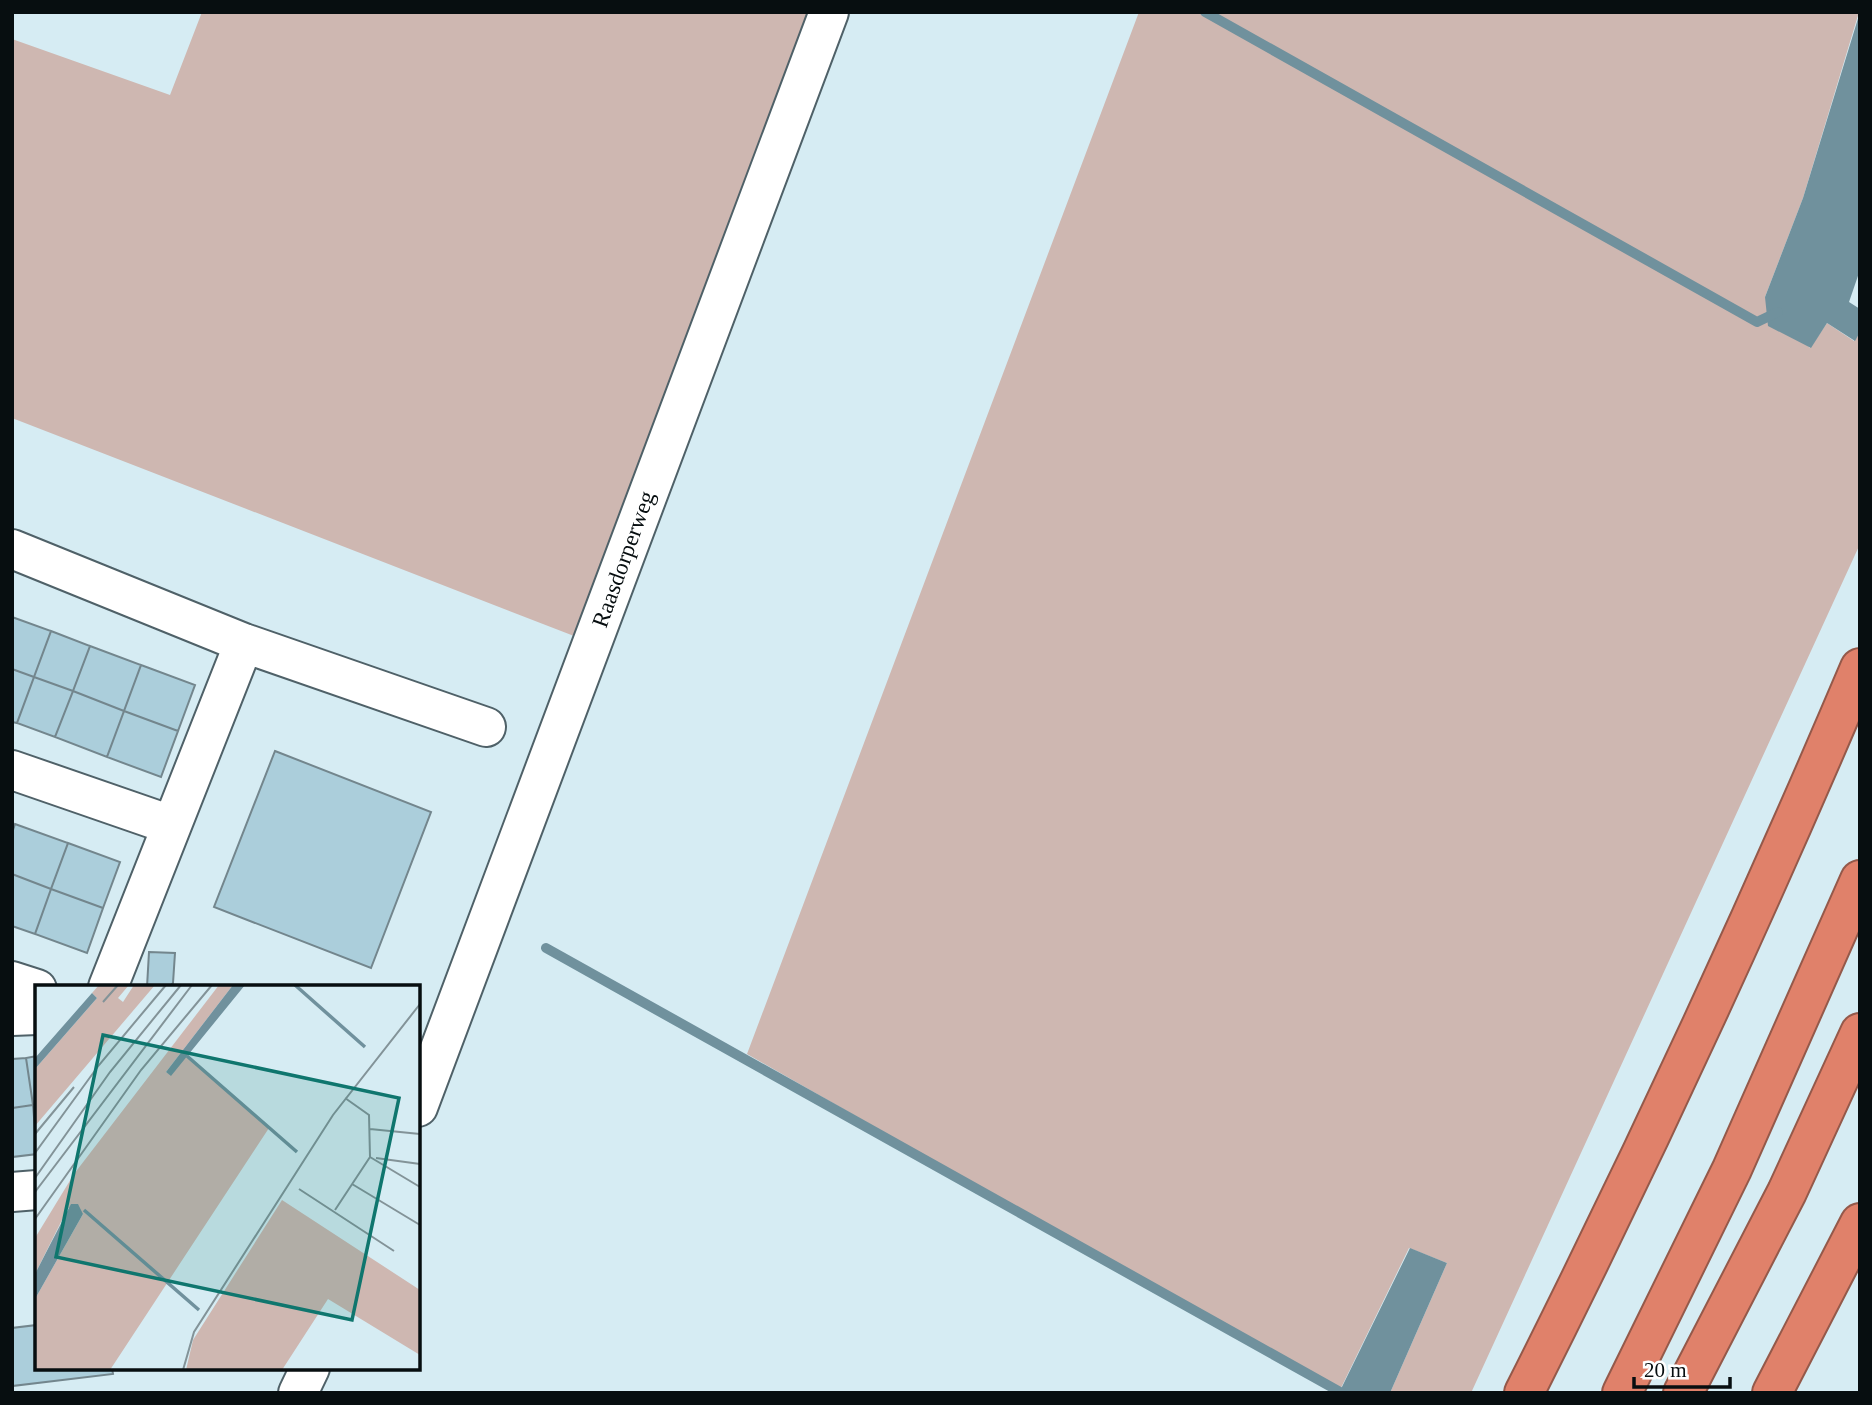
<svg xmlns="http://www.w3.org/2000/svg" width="1872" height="1405" viewBox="0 0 1872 1405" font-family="Georgia,serif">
	<rect width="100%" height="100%" fill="#d6ecf3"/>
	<!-- green -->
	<path fill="#ceb7b1" d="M202,12h606l-234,624 -562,-218v-379l158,56z
		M1139,12h720l-56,186 -38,99 45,51 17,-25 27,18 6,-9v212l-389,849h-81l57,-130 -38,-15 -70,144 -592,-338z"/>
	<!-- water -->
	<path fill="#70919d" d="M1860,12v258l-11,32 11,7v23l-5,9 -28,-18 -16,25 -43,-22 -3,-29 38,-99z
		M1410,1248l37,15 -57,130h-51z"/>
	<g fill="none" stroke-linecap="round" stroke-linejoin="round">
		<!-- stream -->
		<path stroke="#70919d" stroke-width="10" d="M1205,12l552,310 21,-10
			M546,948l796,445"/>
	</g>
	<!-- building -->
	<path fill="#abcedb" stroke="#73868d" stroke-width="2" d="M12,617l39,14 -17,46 -22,-8z
		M51,631l39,15 -17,45 -39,-14z
		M90,646l51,19 -17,46 -51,-20z
		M141,665l54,20 -17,46 -54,-20z
		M12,669l22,8 -17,46 -5,-1z
		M34,677l39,14 -18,46 -38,-14z
		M73,691l51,20 -17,46 -52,-20z
		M124,711l54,20 -17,46 -54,-20z
		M275,751l156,61 -60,156 -157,-61z
		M15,824l53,19 -17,46 -39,-15v-41z
		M68,843l52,19 -17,46 -52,-19z
		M12,874l39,15 -16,45 -23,-8z
		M51,889l52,19 -16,45 -52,-19z
		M149,952l26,1 -2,30 -4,4h-22z
		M37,1056v48l-4,1 -7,-47z
		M26,1058l7,47 -21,3v-49z
		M33,1105l4,49 -25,3v-49z
		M37,1325v43h77h-2l1,6 -101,12v-58z"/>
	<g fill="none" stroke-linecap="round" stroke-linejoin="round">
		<defs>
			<path id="minor" d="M12,549l232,94 242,84
				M12,770l159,55
				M12,981l25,8
				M108,987l136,-344
				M12,1016l25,-1
				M418,1107l411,-1095
				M12,1192l25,-2
				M298,1393l12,-25"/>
			<path id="highway" d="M1524,1393c120,-238 232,-480 336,-725
				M1622,1393l110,-224 128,-289
				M1683,1393l104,-201 73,-159
				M1772,1393l88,-170"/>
		</defs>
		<!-- minor casing -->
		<use href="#minor" stroke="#4f6168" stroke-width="42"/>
		<!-- highway casing -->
		<use href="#highway" stroke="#94594a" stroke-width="42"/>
		<!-- minor -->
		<use href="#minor" stroke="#fff" stroke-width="38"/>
		<!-- highway -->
		<use href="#highway" stroke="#e0816a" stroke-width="38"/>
	</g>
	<g text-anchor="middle" stroke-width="7" stroke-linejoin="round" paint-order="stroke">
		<!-- street labels -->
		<g font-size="23" fill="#070e10" stroke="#fff">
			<text transform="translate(623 559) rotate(-70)" y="8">Raasdorperweg</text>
		</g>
	</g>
	<!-- overview -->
	<g transform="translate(35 985)">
		<rect width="385" height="385" fill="#d6ecf3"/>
		<path d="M64,0h30l-11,13 5,4 11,-17h21l-120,141v-57l62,-71 -5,-5zM184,0h14l-67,87 5,3 16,-20 82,73 -159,242h-74l-1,-71 48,-85 -15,-6 -33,66v-36l39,-64zM247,215l138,90v65l-92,-56 -46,71h-96l7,-30z" fill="#ceb7b1"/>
		<path d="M198,0h12l-74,91 -5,-4zM57,8l5,5 -62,71v-11zM36,219h7l5,10 -48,85v-25z" fill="#70919d"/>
		<path fill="none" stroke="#70919d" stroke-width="3.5" d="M260,0l70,62M152,71l110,96M49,225l115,100"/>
		<path fill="none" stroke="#839398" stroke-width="2" d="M68,17l15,-17M335,144l50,5M0,149l39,-47M0,168l64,-88 67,-80M335,172l50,30M341,173l44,6M0,193l75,-106 71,-87M317,199l68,41M264,204l95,62M0,207l157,-207M300,225l35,-53 -1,-42 -24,-17M0,234l106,-149 71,-85M148,385l11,-38 139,-217 87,-111"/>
		<path fill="#0f766e" fill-opacity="0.15" stroke="#0f766e" stroke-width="3.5" d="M68,50l296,63 -47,222 -296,-63z"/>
		<rect width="385" height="385" fill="none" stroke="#070e10" stroke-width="3.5"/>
	</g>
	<!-- border -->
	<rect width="1872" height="1405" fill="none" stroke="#070e10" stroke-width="28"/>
	<!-- scale -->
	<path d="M1634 1377v10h96v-10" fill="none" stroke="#070e10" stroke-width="3.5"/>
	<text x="1644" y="1377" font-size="21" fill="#070e10" stroke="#ffffff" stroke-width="5" paint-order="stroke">20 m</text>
</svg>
